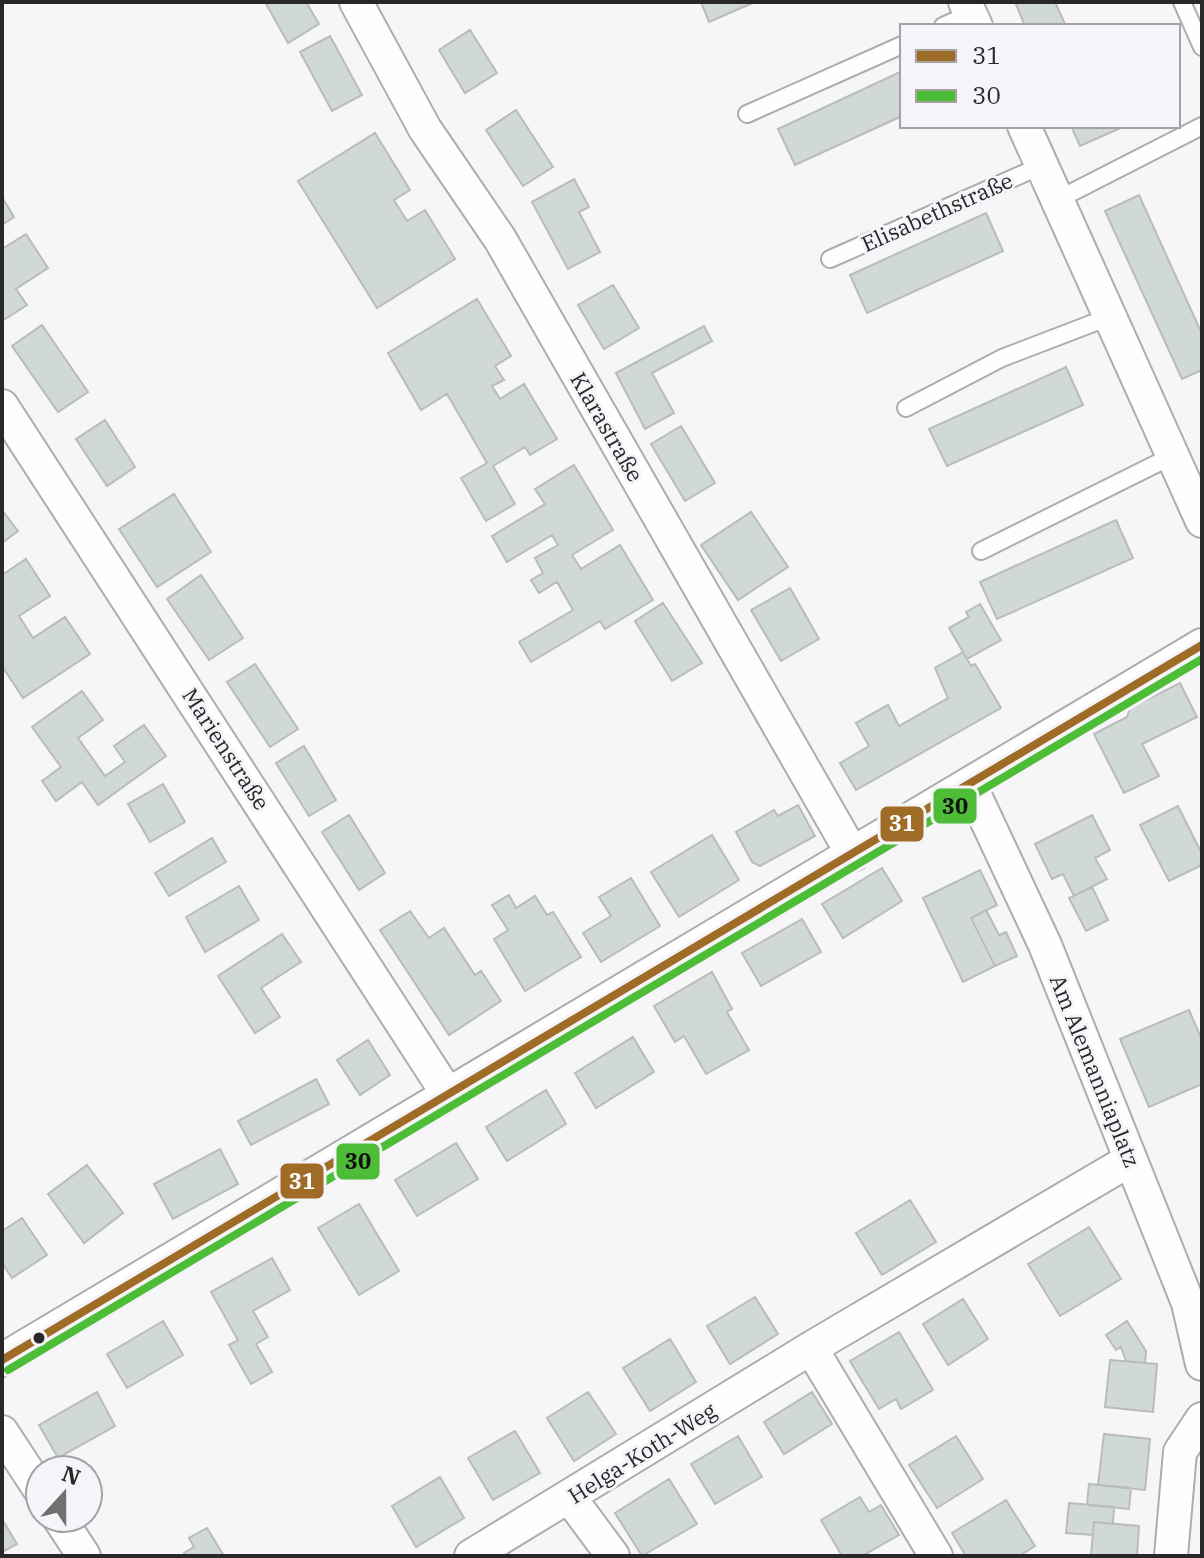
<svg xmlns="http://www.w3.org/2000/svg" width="1204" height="1558" viewBox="0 0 1204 1558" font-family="'IBM Plex Serif',serif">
	<rect width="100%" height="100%" fill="#f6f5f7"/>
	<!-- building -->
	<path fill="#d0d9d5" stroke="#babbbb" stroke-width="2" d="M265,2h41l13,22 -31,19z
		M701,2h54l-46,20z
		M1015,2h40l11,24h-41z
		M470,30l27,43 -32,20 -26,-43z
		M330,36l32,59 -30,16 -32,-59z
		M902,71v45l-107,49 -17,-36z
		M516,110l37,57 -30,19 -37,-56z
		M1071,126h54l-45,20z
		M375,133l35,57 -16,10 13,21 18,-11 30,49 -78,49 -79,-127z
		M574,179l15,28 -10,5 21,40 -32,17 -36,-67z
		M1139,195l63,139v36l-20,9 -77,-168z
		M2,197l12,20 -12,8z
		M986,213l17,38 -136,62 -17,-38z
		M26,234l22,34 -32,21 11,16 -25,16v-72z
		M613,285l26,43 -35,21 -26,-44z
		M477,299l34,57 -16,10 9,14 -12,6 8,13 24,-15 33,55 -27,16 -5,-8 -32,19 22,38 -29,17 -25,-43 26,-15 -40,-69 -26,16 -33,-57z
		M42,325l46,67 -30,20 -46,-66z
		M704,326l8,15 -60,32 22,40 -29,16 -29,-56z
		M1066,367l17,38 -136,61 -18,-37z
		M105,420l30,47 -28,19 -31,-47z
		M681,426l34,57 -30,18 -34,-57z
		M574,465l39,65 -41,25 9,14 39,-24 33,55 -48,29 -5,-8 -69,41 -12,-20 54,-32 -16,-28 -18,11 -8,-13 12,-7 -8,-15 23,-13 -6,-10 -45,27 -15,-26 53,-32 -10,-15z
		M174,494l37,58 -54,35 -38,-58z
		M2,510l16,21 -16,12z
		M751,512l37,55 -50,33 -37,-55z
		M1116,520l17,38 -136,61 -17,-37z
		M26,559l24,37 -31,20 14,22 32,-21 25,37 -67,44 -21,-32v-91z
		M201,575l42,63 -34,22 -42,-61z
		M790,588l29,51 -38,22 -30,-51z
		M663,603l39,60 -30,18 -37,-60z
		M980,604l21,36 -34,19 -18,-31 20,-11 -3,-5z
		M963,652l8,14 4,-2 26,44 -145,82 -16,-27 29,-17 -13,-23 32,-18 11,21 49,-28 -13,-30z
		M255,664l43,65 -28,18 -43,-65z
		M1180,683l17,34 -55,27 17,32 -35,17 -30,-59 33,-17 3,-9z
		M82,691l21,29 -25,18 27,38 20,-14 -11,-16 30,-21 22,31 -68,49 -16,-23 -26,19 -14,-20 19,-14 -29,-40z
		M304,746l32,54 -27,16 -33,-53z
		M163,784l22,38 -35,20 -22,-38z
		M798,805l17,31 -55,30 -8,-4 -16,-30 38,-22 4,6z
		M1178,806l24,48v11l-33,16 -29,-56z
		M349,815l36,58 -26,17 -37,-58z
		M1092,815l18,35 -15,8 12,21 -33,17 -11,-22 -11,5 -17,-35z
		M712,835l27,45 -60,37 -28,-45z
		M212,838l14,24 -57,34 -14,-23z
		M882,868l20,33 -59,37 -21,-34z
		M980,870l17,35 -26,13 24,48 -32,16 -40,-84z
		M631,878l29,48 -59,36 -18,-29 28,-17 -12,-19z
		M239,886l20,34 -54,32 -19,-35z
		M1092,887l16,33 -22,11 -17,-33z
		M509,895l7,13 19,-12 12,19 6,-3 28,45 -56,34 -31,-52 14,-9 -16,-25z
		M986,910l13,25 7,-3 11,24 -22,10 -24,-48z
		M410,911l19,27 15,-10 31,47 6,-4 20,30 -52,34 -69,-105z
		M802,919l19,33 -60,34 -19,-33z
		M282,934l19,28 -40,26 19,29 -25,16 -37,-57z
		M712,972l20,37 -5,3 22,38 -43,24 -22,-38 -9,6 -21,-36z
		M1189,1010l13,30v44l-53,23 -29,-68z
		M633,1037l21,35 -58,36 -21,-35z
		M368,1040l22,35 -30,20 -23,-35z
		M316,1079l13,25 -78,41 -13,-24z
		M546,1090l20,34 -59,37 -21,-34z
		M456,1143l22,36 -61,37 -22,-36z
		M220,1149l18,35 -65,35 -19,-35z
		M87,1165l36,48 -39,30 -36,-49z
		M910,1200l26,42 -54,33 -26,-42z
		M359,1204l40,67 -40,24 -41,-67z
		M22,1218l25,37 -35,23 -10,-15v-32z
		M1089,1227l32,52 -61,37 -32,-52z
		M272,1258l18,32 -37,21 15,26 -12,7 16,28 -21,12 -22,-39 9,-5 -27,-48z
		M755,1297l23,37 -48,30 -23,-38z
		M963,1299l25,40 -40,26 -25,-41z
		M163,1321l20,34 -56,33 -20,-34z
		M1127,1321l19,30 -1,12 -19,-2 -5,-14 -5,3 -10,-15z
		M899,1332l34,58 -32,19 -5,-10 -17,10 -29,-48z
		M670,1339l26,43 -46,29 -27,-43z
		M1110,1360l47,4 -4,48 -48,-5z
		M97,1392l18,34 -57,32 -19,-33z
		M588,1392l28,42 -42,27 -27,-43z
		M812,1392l20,32 -48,30 -20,-32z
		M515,1431l25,42 -47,27 -25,-42z
		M1104,1434l46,5 -5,51 -47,-5z
		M738,1436l24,41 -47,27 -24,-40z
		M956,1436l27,43 -46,29 -28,-43z
		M440,1477l24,41 -48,29 -24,-41z
		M669,1479l28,45 -55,32 -27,-43z
		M1089,1484l42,4 -2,21 -42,-4z
		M860,1497l9,15 12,-7 18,30 -37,21h-20l-21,-36z
		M1006,1500l29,46 -16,10h-53l-14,-23z
		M1069,1503l45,4 -1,17 -19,-2 -1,13 -27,-2z
		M2,1519l15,25 -15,8z
		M1094,1522l45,4 -2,30h-46z
		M207,1528l17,28h-38l-2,-3 10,-6 -5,-9z"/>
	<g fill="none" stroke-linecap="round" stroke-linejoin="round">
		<defs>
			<path id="lane" d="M1182,2l20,45
				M943,26l27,-12
				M747,114l155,-69
				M1059,199l143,-73
				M830,259l213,-94
				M906,408l96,-50 107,-41
				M981,551l191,-95"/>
			<path id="street" d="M356,2l69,127 75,110 353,616
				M965,2l11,24
				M1024,126l178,395
				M2,406l445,687
				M970,785l75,160 143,358 14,61
				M811,1348l125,208
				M2,1360l1200,-715
				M2,1432l38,58
				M570,1498l43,58
				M59,1518l25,38
				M471,1556l340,-208 319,-188
				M1171,1556l9,-104 22,-33"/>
		</defs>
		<!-- lane casing -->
		<use href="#lane" stroke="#adacae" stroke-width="20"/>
		<!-- street casing -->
		<use href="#street" stroke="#adacae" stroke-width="36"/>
		<!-- lane -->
		<use href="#lane" stroke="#fefefe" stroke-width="16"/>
		<!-- street -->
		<use href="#street" stroke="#fefefe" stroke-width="32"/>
		<defs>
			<path id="bus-1" d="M2,1360l1200,-715"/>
			<path id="bus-2" d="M8,1370l1194,-711"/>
		</defs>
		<!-- bus-1 casing -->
		<use href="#bus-1" stroke="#f6f4f8" stroke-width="14"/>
		<!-- bus-2 casing -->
		<use href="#bus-2" stroke="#f6f4f8" stroke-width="14"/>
		<!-- bus-1 -->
		<use href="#bus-1" stroke="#9f6c27" stroke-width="8"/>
		<!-- bus-2 -->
		<use href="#bus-2" stroke="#4dbd38" stroke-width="8"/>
	</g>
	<!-- markers -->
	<circle fill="#292829" stroke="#f6f4f8" stroke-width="3" cx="39" cy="1338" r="7"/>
	<g text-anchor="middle" stroke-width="6" stroke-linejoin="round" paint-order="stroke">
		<!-- street labels -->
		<g font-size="22" fill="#292829" stroke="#f6f4f8">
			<text transform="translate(937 212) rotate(-24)" y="8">Elisabethstraße</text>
			<text transform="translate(607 427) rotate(60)" y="8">Klarastraße</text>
			<text transform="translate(226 749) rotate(57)" y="8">Marienstraße</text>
			<text transform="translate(1095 1071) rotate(68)" y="8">Am Alemanniaplatz</text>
			<text transform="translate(642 1453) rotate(-32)" y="8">Helga-Koth-Weg</text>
		</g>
	</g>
	<g stroke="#f6f4f8" stroke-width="3">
		<rect x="932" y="787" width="46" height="38" rx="8" fill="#4dbd38"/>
		<rect x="879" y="805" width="46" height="38" rx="8" fill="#9f6c27"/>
		<rect x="335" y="1142" width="46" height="39" rx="8" fill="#4dbd38"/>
		<rect x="279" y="1162" width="46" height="38" rx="8" fill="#9f6c27"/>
	</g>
	<g font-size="22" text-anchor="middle" font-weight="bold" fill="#fff">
		<text x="902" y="831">31</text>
		<text x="302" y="1189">31</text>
	</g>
	<g font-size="22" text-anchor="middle" font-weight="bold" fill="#111">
		<text x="955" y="814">30</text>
		<text x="358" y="1169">30</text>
	</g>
	<!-- border -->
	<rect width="1204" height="1558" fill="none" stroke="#292829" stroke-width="8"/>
	<!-- legend -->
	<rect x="900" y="24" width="280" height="104" fill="#f6f4f8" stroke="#a4a2a5" stroke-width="2"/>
	<rect x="916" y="50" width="40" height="12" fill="#9f6c27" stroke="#a4a2a5" stroke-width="2"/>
	<text x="972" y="64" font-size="24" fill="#292829">31</text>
	<rect x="916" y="90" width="40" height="12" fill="#4dbd38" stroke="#a4a2a5" stroke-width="2"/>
	<text x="972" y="104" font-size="24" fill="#292829">30</text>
	<!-- north arrow -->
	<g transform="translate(64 1494) rotate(21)"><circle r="38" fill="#f6f4f8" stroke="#a4a2a5" stroke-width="2"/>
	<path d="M0-6L14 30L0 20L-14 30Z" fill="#717071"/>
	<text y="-12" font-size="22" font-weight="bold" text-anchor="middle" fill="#292829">N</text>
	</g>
</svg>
